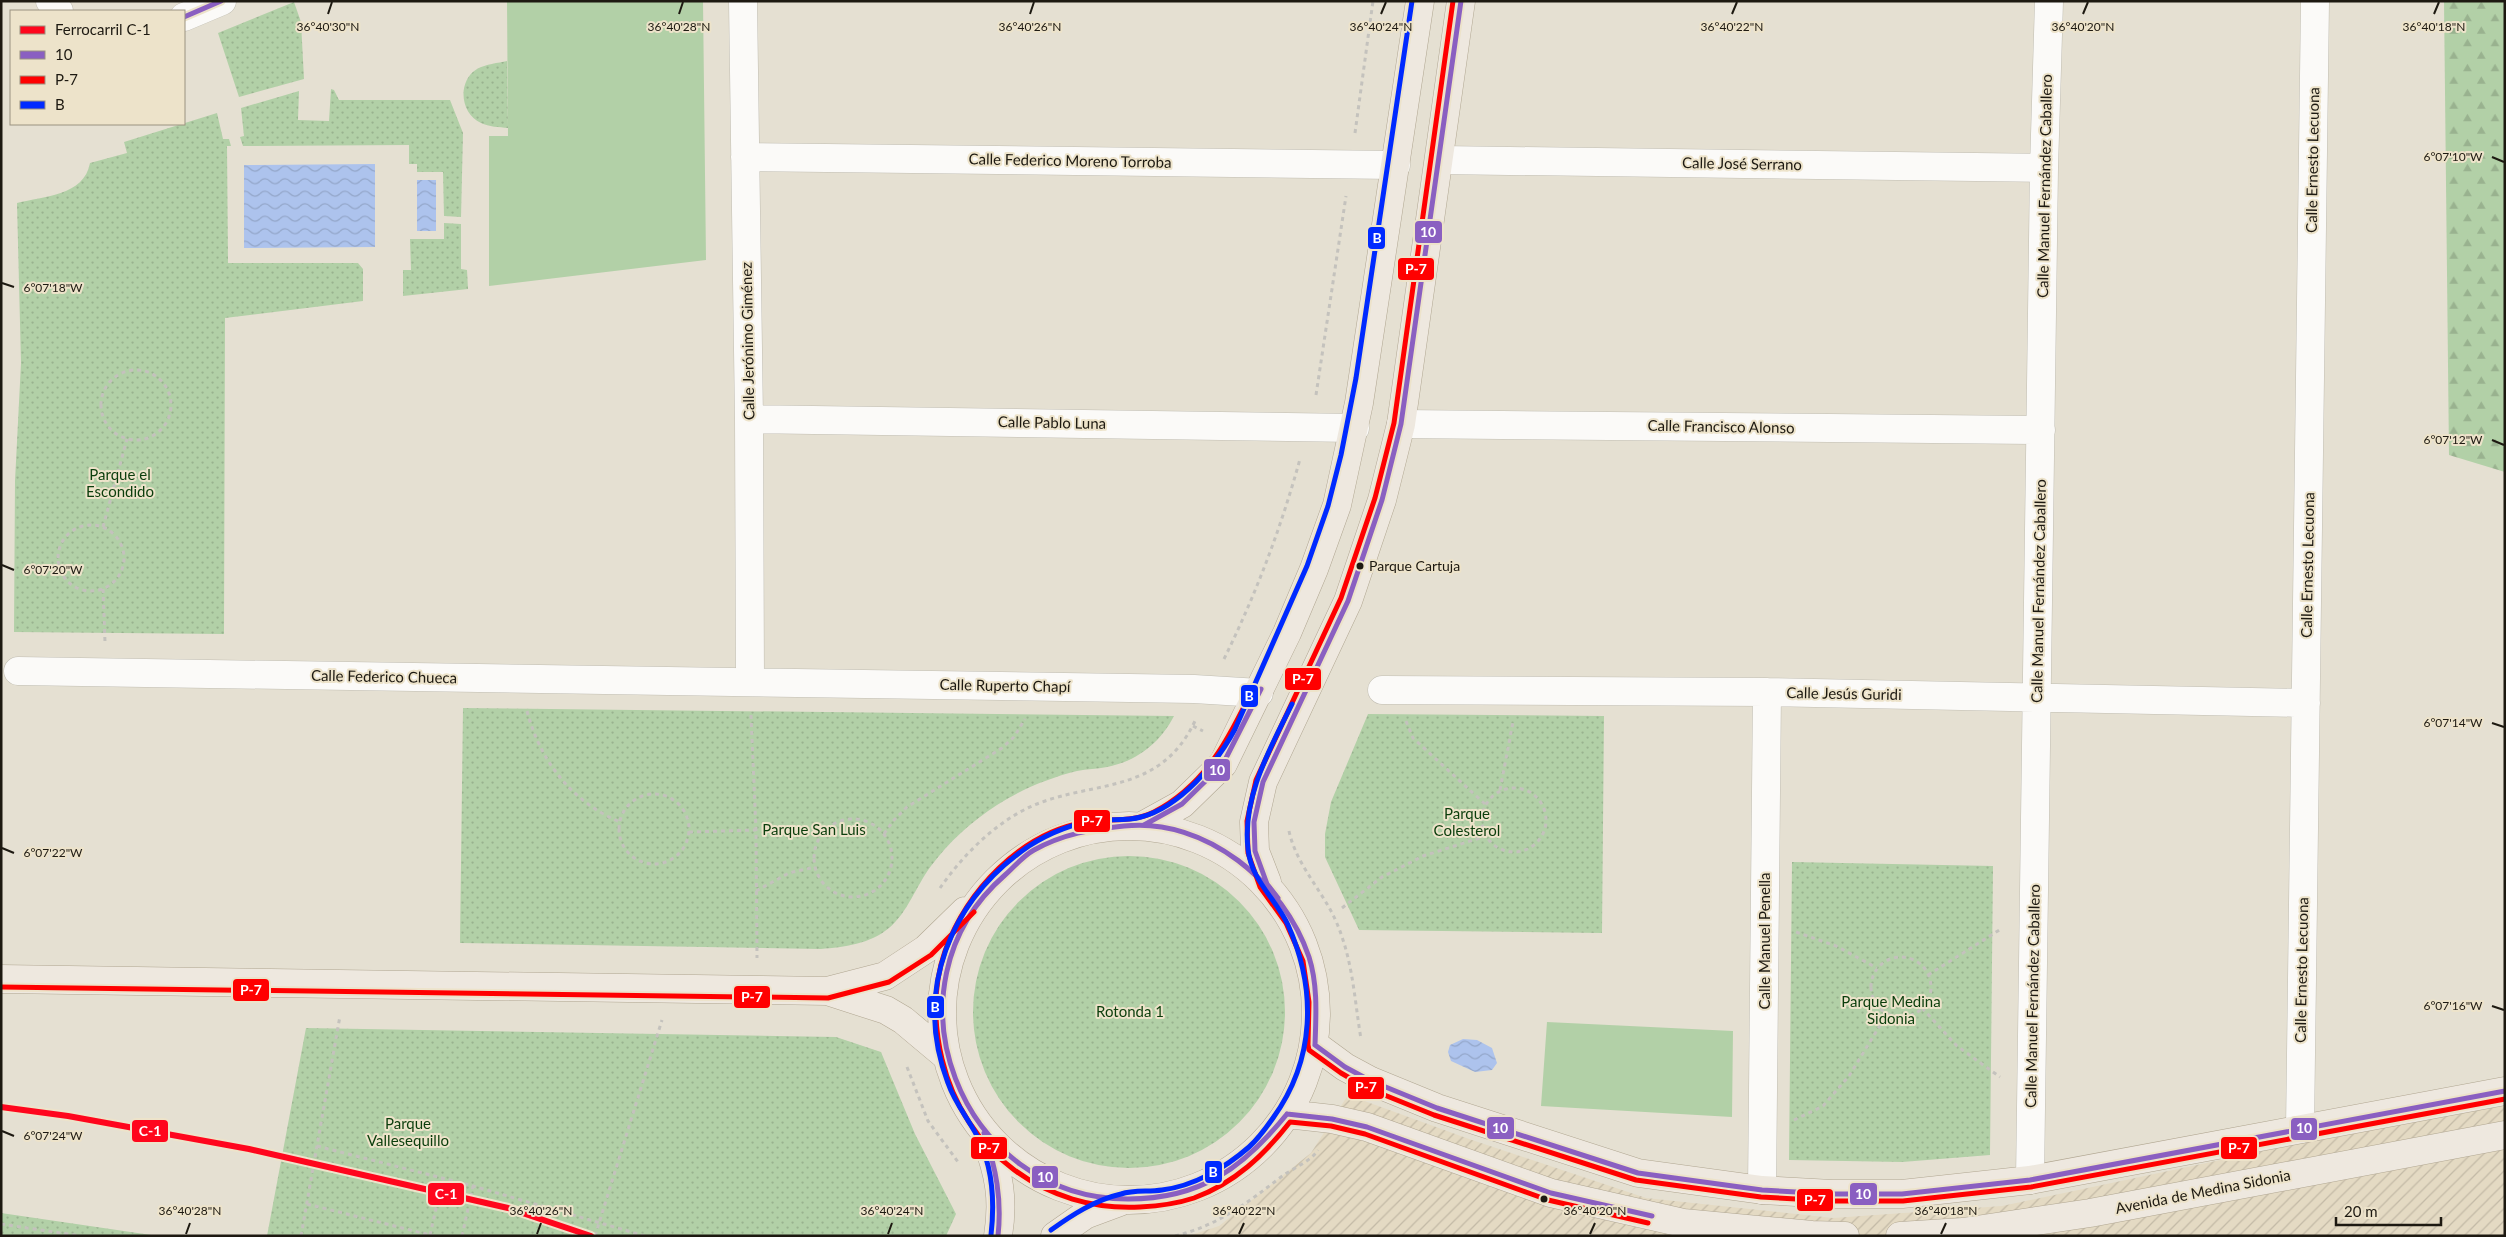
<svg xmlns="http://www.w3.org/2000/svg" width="2506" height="1237" viewBox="0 0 2506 1237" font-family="Lato,sans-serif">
	<defs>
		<pattern id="industrial-furrows" width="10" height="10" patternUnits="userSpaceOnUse" patternTransform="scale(1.25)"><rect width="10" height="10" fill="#e4dac3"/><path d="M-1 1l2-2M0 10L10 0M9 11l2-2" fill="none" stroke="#c3baa6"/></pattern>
		<pattern id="forest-firs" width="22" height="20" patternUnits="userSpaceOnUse" patternTransform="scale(1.25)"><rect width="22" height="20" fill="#b2d0a7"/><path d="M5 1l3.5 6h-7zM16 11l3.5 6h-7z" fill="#99b28f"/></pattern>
		<pattern id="park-dots" width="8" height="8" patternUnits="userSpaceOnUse" patternTransform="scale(1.25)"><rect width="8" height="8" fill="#b2d0a7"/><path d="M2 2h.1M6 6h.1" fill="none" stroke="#99b28f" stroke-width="1.8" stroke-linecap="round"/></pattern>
		<pattern id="water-waves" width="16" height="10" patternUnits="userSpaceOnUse" patternTransform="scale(1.25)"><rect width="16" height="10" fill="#adc3ed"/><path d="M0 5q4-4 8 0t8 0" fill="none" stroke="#94a7ca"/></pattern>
	</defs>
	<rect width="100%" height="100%" fill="#e5e0d2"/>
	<!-- industrial -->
	<path fill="url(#industrial-furrows)" d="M1348,1095l121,44 177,59 187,20 169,-12 503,-106v136h-1317l31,-10 92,-73z"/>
	<!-- forest -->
	<path fill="url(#forest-firs)" d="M2444,1h61v471l-56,-17z"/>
	<!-- park -->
	<path fill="url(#park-dots)" d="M294,2l7,20 3,57 -65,18 -21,-64z
		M507,61l1,67c-9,-1 -19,-1 -27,-5 -21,-9 -24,-42 -4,-54 9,-5 21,-6 30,-8z
		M331,89l3,1 5,10h111l13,33 -2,84 -17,-1 -1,-44h-26v-8h-8v-19l-166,1 -3,-9 4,-1 -3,-28 58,-17 -1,29 31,1z
		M217,113l6,26h6l2,7h-4l1,117h130l5,6v32l-138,17 -1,316 -210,-2 1,-151 6,-118 -4,-160c27,-7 67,-7 73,-40l37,-10 -3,-11z
		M444,223l17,1v45l6,1 1,19 -65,7v-26h8l-1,-31h34z
		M463,708l711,8c-14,27 -37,45 -67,51 -10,2 -20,2 -30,4 -28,7 -55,18 -80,34 -25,16 -48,37 -66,61 -15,20 -23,46 -42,62 -19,16 -45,19 -68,21l-361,-6z
		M1368,714l236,2 -2,217 -243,-3 -34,-73v-23l6,-32z
		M973 1012a156 156 0 1 1 312 0a156 156 0 1 1-312 0Z
		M1792,862l201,4 -3,289 -88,7 -113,-2z
		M306,1028l530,9 45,15 34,82 41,80 -10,22h-679z
		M1,1213l157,23h-157z"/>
	<!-- pitch -->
	<path fill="#b2d0a7" d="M507,1h196l3,259 -217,26v-150h19z
		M1547,1022l186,9 -1,86 -191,-11z"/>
	<!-- water -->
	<path fill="url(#water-waves)" d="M375,164v83l-131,1v-83z
		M417,180h19v51h-19z
		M1463,1039l14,1 15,8 5,15 -5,7 -17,2 -24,-11 -3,-9 2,-7z"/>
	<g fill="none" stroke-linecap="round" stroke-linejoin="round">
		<defs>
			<path id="minor" d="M50,1l9,10
				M743,1l6,418 1,262
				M184,17l38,-16
				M745,157l651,8
				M1440,160l604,8
				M749,419l606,9
				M1401,424l640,6
				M18,671l1176,18 65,4
				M1382,690l385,2 539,11
				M2300,1129l15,-1128
				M2030,1180l14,-1012 5,-167
				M1762,1190l5,-498"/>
			<path id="major" d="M1144,825l38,-21 41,-40 64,-131 27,-64 23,-64 22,-102 61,-402
				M942 1013a187 187 0 1 1 374 0a187 187 0 1 1-374 0Z
				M1267,882l-12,-31 -1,-29 9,-40 85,-181 34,-101 19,-76 60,-423
				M1,979l826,12 58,-15 41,-27 39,-38
				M827,991l59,19 17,10 43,36
				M1315,1045l30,22 26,14 66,27 201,65 124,17 70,4h70l128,-14 475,-89
				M1287,1114l45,5 35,8 184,66 132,30 129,12 33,1
				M986,1139c13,35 18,60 12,97
				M1055,1236l30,-21 35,-13
				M1900,1236l63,-4 127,-19 415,-78"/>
		</defs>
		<!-- minor casing -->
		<use href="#minor" stroke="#c0bdb2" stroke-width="29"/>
		<!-- major casing -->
		<use href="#major" stroke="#b0a691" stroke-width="29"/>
		<!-- path -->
		<path stroke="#c4c2bd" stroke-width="3" stroke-dasharray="4 4" stroke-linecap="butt" d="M1355,133l18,-132
			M101 405a35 35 0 1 1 70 0a35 35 0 1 1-70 0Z
			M1316,395l30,-199
			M58 558a33 33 0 1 1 66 0a33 33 0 1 1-66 0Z
			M103,527l24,-88
			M103,589l2,53
			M1224,659c32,-65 57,-131 76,-200
			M527,711c13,50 45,91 93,111
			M751,715l5,115 1,128
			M1406,721l7,17 73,67
			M1193,726l10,5
			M1482 820a32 32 0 1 1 64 0a32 32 0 1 1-64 0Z
			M1500,790l13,-68
			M619 829a35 35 0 1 1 70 0a35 35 0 1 1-70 0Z
			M814 858a39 39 0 1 1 78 0a39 39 0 1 1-78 0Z
			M1289,831c7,33 32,58 46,88 18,40 19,78 26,120
			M689,832l67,-2
			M884,834l10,-14 13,-13 95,-59 12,-11 11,-18
			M940,888c21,-30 48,-58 80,-76 63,-35 137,-11 175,-91
			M756,891l33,-18 26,-6
			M1342,908l40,-31 41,-21 63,-20
			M1796,932l40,14 41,22
			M1871 987a30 30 0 1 1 60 0a30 30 0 1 1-60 0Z
			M1928,975l73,-46
			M1922,1008l35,38 43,31
			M907,1067l21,54 30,41
			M1794,1120l29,-14 26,-30 38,-62
			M317,1146l156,40 172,50
			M307,1204l127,32
			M1,1224l80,12
			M430,1235l13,-57
			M301,1236l39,-220
			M462,1236l11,-50
			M595,1236l67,-216
			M1175,1236c44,-11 72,-33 106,-59 12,-9 29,-15 37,-27"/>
		<!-- minor -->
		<use href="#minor" stroke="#fbfaf8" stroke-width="28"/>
		<!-- major -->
		<use href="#major" stroke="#eee8df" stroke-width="28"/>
		<defs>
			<path id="bus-1" d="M184,17l37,-16
				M1144,825l38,-21 41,-40 38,-75
				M1278,898l-11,-14 -12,-33 -1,-29 9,-40 85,-181 34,-101 19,-76 60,-423
				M1315,1045l30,22 26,14 66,27 201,65 124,17 70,4h70l128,-14 475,-89
				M1287,1114c-44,54 -86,85 -159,85 -168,0 -251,-213 -123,-324 9,-8 18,-19 29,-25 29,-16 58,-21 90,-24 82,-9 160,57 185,131 9,28 7,59 6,88
				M1287,1114l45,5 35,8 184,66 101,23
				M984,1133c12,35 18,66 14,103"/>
			<path id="bus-2" d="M1453,1l-59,422 -19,75 -34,100 -85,182 -9,41 1,32 12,34 26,36 17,38 6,41 -1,43 1,5 32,23 26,15 67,27 202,65 125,17 71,4h71l128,-14 474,-88
				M1254,686c-24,51 -48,99 -100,126 -22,11 -45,6 -68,10 -66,11 -119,69 -141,129 -12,35 -11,74 -3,108 22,93 104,153 198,148 19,-1 36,-3 54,-9 41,-15 70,-43 96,-76l41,4 34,8 183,66 100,23
				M1,987l827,11 61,-16 42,-27 43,-43"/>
			<path id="bus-3" d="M1051,1230c21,-15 44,-30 70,-36 13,-4 27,-2 41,-4 32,-4 63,-22 87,-43 9,-8 17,-19 24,-29 42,-58 44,-128 15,-193 -12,-26 -37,-45 -40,-76 -6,-52 22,-100 44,-145
				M991,1235c4,-35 2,-71 -16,-103 -9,-16 -21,-31 -27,-49 -35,-92 2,-183 81,-237 20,-13 47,-24 71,-26 13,-1 28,1 41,-3 39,-10 76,-54 94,-88l72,-163 21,-60 13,-51 15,-77 56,-377"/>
		</defs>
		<!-- bus-1 casing -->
		<use href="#bus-1" stroke="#ede3ca" stroke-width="9"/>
		<!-- bus-2 casing -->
		<use href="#bus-2" stroke="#ede3ca" stroke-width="9"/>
		<!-- bus-3 casing -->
		<use href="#bus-3" stroke="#ede3ca" stroke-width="9"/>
		<!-- bus-1 -->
		<use href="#bus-1" stroke="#8a5fc1" stroke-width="5"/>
		<!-- bus-2 -->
		<use href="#bus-2" stroke="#f00" stroke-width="5"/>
		<!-- bus-3 -->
		<use href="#bus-3" stroke="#002aff" stroke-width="5"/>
		<defs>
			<path id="rail-1" d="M1,1107l67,9 181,33 259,59 83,28"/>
		</defs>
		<!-- rail-1 casing -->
		<use href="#rail-1" stroke="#ede3ca" stroke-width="10"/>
		<!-- rail-1 -->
		<use href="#rail-1" stroke="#ff061d" stroke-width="6"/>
	</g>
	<!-- ticks -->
	<path fill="none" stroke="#1d1911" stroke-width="2" d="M328,14l4,-12M679,14l4,-12M1030,14l4,-12M1381,14l5,-12M1732,14l5,-12M2083,14l5,-12M2434,14l5,-12M2492,157l12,5M2,283l12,4M2492,440l12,5M2,565l12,5M2492,723l12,4M2,848l12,5M2492,1006l12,4M2,1131l12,5M186,1234l4,-11M537,1234l4,-11M888,1234l4,-11M1239,1234l5,-11M1590,1234l5,-11M1941,1234l5,-11"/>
	<!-- markers -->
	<g fill="#1d1911" stroke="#ede3ca" stroke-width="2">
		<circle cx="1360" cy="566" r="4.5"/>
		<circle cx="1544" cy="1199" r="4.5"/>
	</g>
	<g text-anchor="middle" stroke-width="4" stroke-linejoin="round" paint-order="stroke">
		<!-- bus labels -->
		<g font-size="14" fill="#1d1911" stroke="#ede3ca" text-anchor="start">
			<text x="1369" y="571">Parque Cartuja</text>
		</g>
		<!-- street labels -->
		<g font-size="15" fill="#1d1911" stroke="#ede3ca">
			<text transform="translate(2313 160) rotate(-89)" y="5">Calle Ernesto Lecuona</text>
			<text transform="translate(1070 161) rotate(1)" y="5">Calle Federico Moreno Torroba</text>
			<text transform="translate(1742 164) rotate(1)" y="5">Calle José Serrano</text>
			<text transform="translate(2045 186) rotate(-89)" y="5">Calle Manuel Fernández Caballero</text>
			<text transform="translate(748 341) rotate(-91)" y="5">Calle Jerónimo Giménez</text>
			<text transform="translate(1052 423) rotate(1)" y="5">Calle Pablo Luna</text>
			<text transform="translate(1721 427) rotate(1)" y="5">Calle Francisco Alonso</text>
			<text transform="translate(2308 565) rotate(-89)" y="5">Calle Ernesto Lecuona</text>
			<text transform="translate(2039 591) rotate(-89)" y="5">Calle Manuel Fernández Caballero</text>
			<text transform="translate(384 677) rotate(1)" y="5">Calle Federico Chueca</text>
			<text transform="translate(1005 686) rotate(1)" y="5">Calle Ruperto Chapí</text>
			<text transform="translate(1844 694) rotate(1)" y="5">Calle Jesús Guridi</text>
			<text transform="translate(1765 941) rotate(-90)" y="5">Calle Manuel Penella</text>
			<text transform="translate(2302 970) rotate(-89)" y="5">Calle Ernesto Lecuona</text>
			<text transform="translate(2033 996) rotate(-89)" y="5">Calle Manuel Fernández Caballero</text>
			<text transform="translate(2203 1192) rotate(-11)" y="5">Avenida de Medina Sidonia</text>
		</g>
		<!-- park labels -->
		<g font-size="15" fill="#0b3e0c" stroke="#ede3ca">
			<text x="120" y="480">Parque el<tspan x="120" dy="17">Escondido</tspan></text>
			<text x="1467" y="819">Parque<tspan x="1467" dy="17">Colesterol</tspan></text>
			<text x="814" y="835">Parque San Luis</text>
			<text x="1891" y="1007">Parque Medina<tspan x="1891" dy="17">Sidonia</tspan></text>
			<text x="1130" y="1017">Rotonda 1</text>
			<text x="408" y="1129">Parque<tspan x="408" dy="17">Vallesequillo</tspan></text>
		</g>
	</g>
	<g font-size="12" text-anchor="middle" fill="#1d1911" stroke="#ede3ca" stroke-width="4" stroke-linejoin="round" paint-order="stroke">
		<text x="328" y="31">36°40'30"N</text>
		<text x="679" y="31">36°40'28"N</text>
		<text x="1030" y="31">36°40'26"N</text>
		<text x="1381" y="31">36°40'24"N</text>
		<text x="1732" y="31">36°40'22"N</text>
		<text x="2083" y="31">36°40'20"N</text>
		<text x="2434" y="31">36°40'18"N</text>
		<text x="2453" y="161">6°07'10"W</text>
		<text x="53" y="292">6°07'18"W</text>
		<text x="2453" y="444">6°07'12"W</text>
		<text x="53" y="574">6°07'20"W</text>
		<text x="2453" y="727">6°07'14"W</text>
		<text x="53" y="857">6°07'22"W</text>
		<text x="2453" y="1010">6°07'16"W</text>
		<text x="53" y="1140">6°07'24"W</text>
		<text x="190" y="1215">36°40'28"N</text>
		<text x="541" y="1215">36°40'26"N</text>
		<text x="892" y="1215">36°40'24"N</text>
		<text x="1244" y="1215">36°40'22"N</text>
		<text x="1595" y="1215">36°40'20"N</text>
		<text x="1946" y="1215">36°40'18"N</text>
	</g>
	<g stroke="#ede3ca" stroke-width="2">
		<rect x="1414" y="220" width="29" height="24" rx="5" fill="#8a5fc1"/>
		<rect x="1367" y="226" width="19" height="24" rx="5" fill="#002aff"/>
		<rect x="1397" y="257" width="38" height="24" rx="5" fill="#f00"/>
		<rect x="1284" y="667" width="38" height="24" rx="5" fill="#f00"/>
		<rect x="1240" y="684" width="19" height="24" rx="5" fill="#002aff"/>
		<rect x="1203" y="758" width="28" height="24" rx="5" fill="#8a5fc1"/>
		<rect x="1073" y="809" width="38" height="24" rx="5" fill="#f00"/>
		<rect x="232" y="978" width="38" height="24" rx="5" fill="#f00"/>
		<rect x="733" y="985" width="38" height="24" rx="5" fill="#f00"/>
		<rect x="926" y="995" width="19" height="24" rx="5" fill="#002aff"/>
		<rect x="1347" y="1076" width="38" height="24" rx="5" fill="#f00"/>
		<rect x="1486" y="1116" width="29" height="24" rx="5" fill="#8a5fc1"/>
		<rect x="2290" y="1117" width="28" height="24" rx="5" fill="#8a5fc1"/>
		<rect x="131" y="1119" width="38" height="24" rx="5" fill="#ff061d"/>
		<rect x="970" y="1136" width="38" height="24" rx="5" fill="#f00"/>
		<rect x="2220" y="1136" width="38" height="24" rx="5" fill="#f00"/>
		<rect x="1204" y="1160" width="19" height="24" rx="5" fill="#002aff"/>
		<rect x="1031" y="1165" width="28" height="24" rx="5" fill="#8a5fc1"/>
		<rect x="427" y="1182" width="38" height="24" rx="5" fill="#ff061d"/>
		<rect x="1849" y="1182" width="29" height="24" rx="5" fill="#8a5fc1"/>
		<rect x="1796" y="1188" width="38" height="24" rx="5" fill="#f00"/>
	</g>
	<g font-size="14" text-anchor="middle" font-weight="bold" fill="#fff">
		<text x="1428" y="237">10</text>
		<text x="1377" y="243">B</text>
		<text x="1416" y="274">P-7</text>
		<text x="1303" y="684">P-7</text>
		<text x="1249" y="701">B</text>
		<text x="1217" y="775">10</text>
		<text x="1092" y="826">P-7</text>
		<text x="251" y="995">P-7</text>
		<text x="752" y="1002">P-7</text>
		<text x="935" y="1012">B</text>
		<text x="1366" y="1092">P-7</text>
		<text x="1500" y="1133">10</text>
		<text x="2304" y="1133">10</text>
		<text x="150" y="1136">C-1</text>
		<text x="989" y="1153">P-7</text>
		<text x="2239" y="1153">P-7</text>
		<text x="1213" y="1177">B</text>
		<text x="1045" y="1182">10</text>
		<text x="446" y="1199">C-1</text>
		<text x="1863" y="1199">10</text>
		<text x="1815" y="1205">P-7</text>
	</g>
	<!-- border -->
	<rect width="2506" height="1237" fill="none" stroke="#1d1911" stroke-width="5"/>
	<!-- legend -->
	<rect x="10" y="10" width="175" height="115" fill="#ede3ca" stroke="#9a9280"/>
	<rect x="20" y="26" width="25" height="8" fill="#ff061d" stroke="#9a9280"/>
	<text x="55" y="35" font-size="15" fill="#1d1911">Ferrocarril C-1</text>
	<rect x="20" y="51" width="25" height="8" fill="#8a5fc1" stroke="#9a9280"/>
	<text x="55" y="60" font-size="15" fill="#1d1911">10</text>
	<rect x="20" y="76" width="25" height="8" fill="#ff0000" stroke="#9a9280"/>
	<text x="55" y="85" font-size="15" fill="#1d1911">P-7</text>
	<rect x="20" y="101" width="25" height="8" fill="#002aff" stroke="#9a9280"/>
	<text x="55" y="110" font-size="15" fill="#1d1911">B</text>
	<!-- scale -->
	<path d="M2336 1217v8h105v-8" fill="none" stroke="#1d1911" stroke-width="2.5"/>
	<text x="2344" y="1217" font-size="15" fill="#1d1911" stroke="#ede3ca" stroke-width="4" paint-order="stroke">20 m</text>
</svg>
